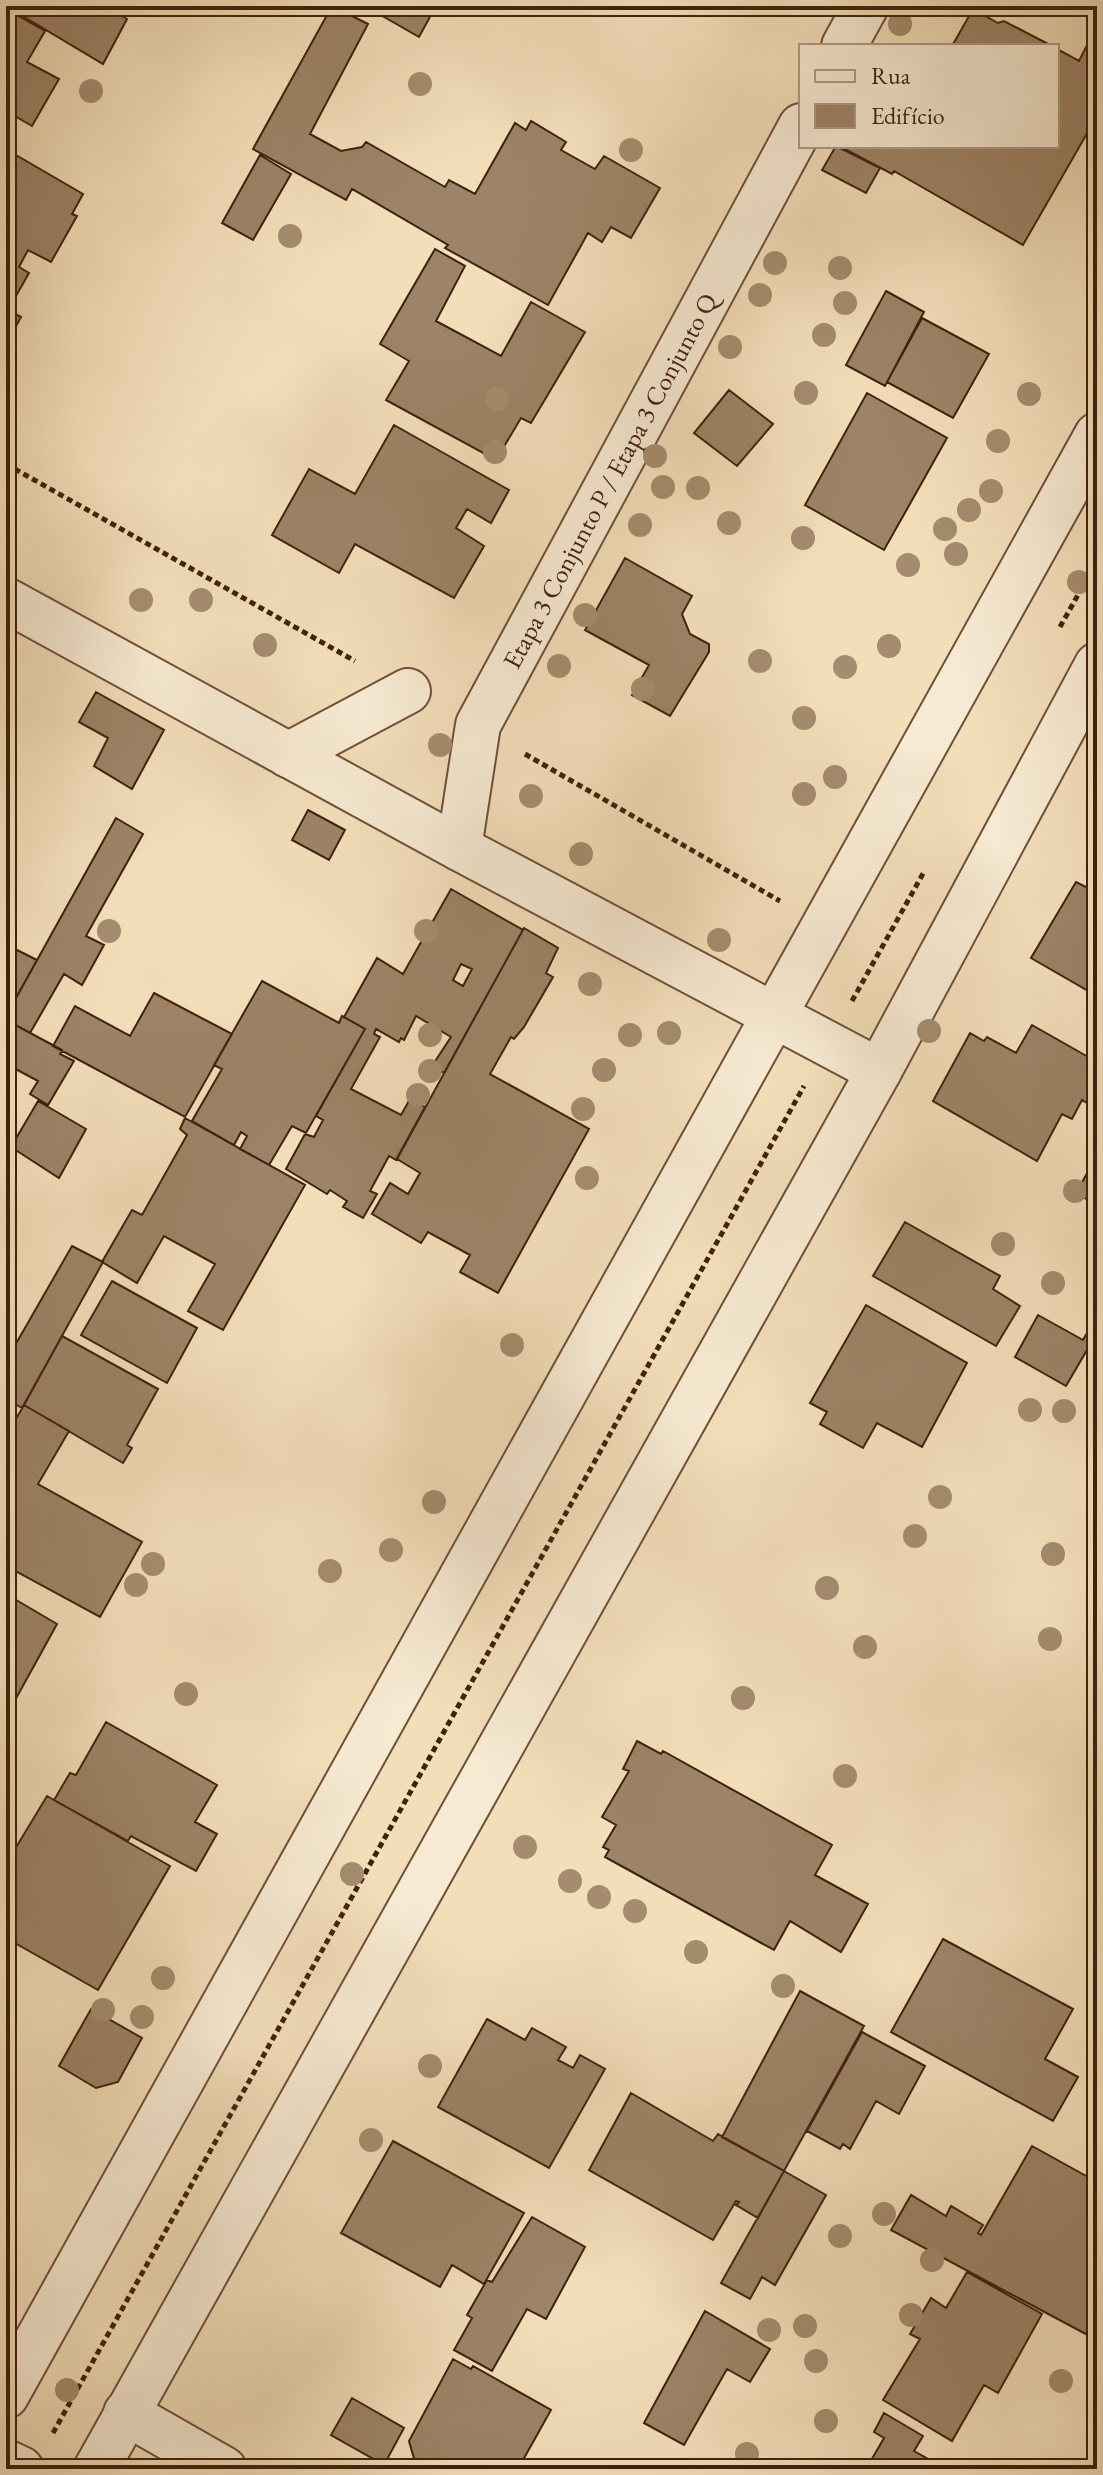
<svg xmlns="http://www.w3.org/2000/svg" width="1103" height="2475" viewBox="0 0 1103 2475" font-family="'EB Garamond',serif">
	<rect width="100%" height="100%" fill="#f3deba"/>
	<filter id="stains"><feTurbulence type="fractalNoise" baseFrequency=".0025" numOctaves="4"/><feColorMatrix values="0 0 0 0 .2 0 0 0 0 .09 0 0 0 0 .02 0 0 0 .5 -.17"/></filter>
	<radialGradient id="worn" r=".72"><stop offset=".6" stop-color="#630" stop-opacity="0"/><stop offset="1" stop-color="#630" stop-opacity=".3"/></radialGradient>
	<!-- building -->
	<path fill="#9d8367" stroke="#40210d" stroke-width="2" fill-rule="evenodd" d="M6,6h99l22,13 -24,45z
		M332,6l36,18 -58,110 31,17 21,-4 4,-5 79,45 4,-7 26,14 40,-71 11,7 5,-9 35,21 -5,8 34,19 9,-13 56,32 -29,50 -20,-11 -9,15 -14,-9 -40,72 -103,-57 3,-3 -96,-56 -6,11 -93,-51z
		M365,6h71l-17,31z
		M6,9l39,22 -18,31 32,17 -27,47 -26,-15z
		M973,9l25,14 6,-2 48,25h-100z
		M1086,47l11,6v63l-74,129 -129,-74 -2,3 -53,-28h218v-97l22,12z
		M836,146l44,22 -14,25 -44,-23z
		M16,155l67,39 -11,20 5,2 -26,46 -23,-12 -9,17 10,6 -21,37 13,7 -14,26 -1,-171z
		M260,155l31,19 -38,66 -31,-17z
		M435,249l30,17 -29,55 65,35 30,-54 54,30 -54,91 -10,-5 -25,42 -110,-60 23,-39 -29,-17z
		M886,291l38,21 -39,74 -39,-21z
		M922,318l67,36 -36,64 -66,-36z
		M729,390l44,34 -36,42 -43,-33z
		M867,393l80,45 -63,112 -79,-45z
		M394,425l115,65 -18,33 -24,-14 -11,19 28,18 -30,52 -99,-54 -16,29 -67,-38 37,-66 46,25z
		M625,558l67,38 -10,18 8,20 19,10v8l-39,64 -38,-21 17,-30 -64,-35z
		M96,692l68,38 -32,59 -38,-23 14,-28 -29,-16z
		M308,810l37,20 -16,30 -37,-20z
		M116,818l27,16 -57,102 18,9 -22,40 -18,-11 -34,59 -24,-13v-4z
		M1097,878v118l-66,-38 45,-76 14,7z
		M451,889l72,41 -79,143 -12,-7 19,-29 -35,-21 -12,24 -3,-2 -2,4 -23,-13 -2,5 6,3 -29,52 50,26 9,-16 15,8 -29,53 -7,-4 -19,35 7,3 -14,24 -20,-11 4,-6 -17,-11 -3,4 -41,-25 19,-35 9,3 9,-17 -7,-4 49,-87 -21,-12 33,-59 26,16zM461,964l11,5 -9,17 -10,-6z
		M524,928l34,20 -12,25 7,4 -29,50 -10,12 -3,-2 -21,37 99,55 -91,164 -38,-21 10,-17 -42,-23 -7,11 -49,-29 18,-31 18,11 12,-21 -23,-14z
		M6,938l8,4 -3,5 26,13 -31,56z
		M262,981l77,42 3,-7 23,13 -59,104 -14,-7 -23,39 -29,-16 7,-13 -6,-4 -7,13 -42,-24 30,-52 -8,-4z
		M154,993l78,41 -47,83 -132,-71 22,-40 55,30z
		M6,1020l56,30 -2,4 14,7 -26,44 -18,-11 8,-13 -32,-17z
		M1032,1025l65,37v47l-15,-9 -10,19 -10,-5 -25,47 -104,-60 37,-68 14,8 3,-4 29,16z
		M38,1101l48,28 -27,49 -48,-31z
		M185,1118l120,67 -82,145 -35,-19 27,-47 -51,-28 -27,47 -35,-21 30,-52 10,5 45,-80 -7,-6z
		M1096,1157h1v48l-21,-12z
		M905,1222l95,54 -7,13 27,17 -24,40 -123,-70z
		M72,1246l31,16 -81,146 -16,-9v-38z
		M112,1281l85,47 -30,55 -86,-48z
		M866,1305l101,58 -45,84 -45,-24 -14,25 -43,-24 7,-12 -17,-9z
		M1038,1315l45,25 14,-25v41l-10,-6 -21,36 -51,-29z
		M62,1336l96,53 -31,56 5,3 -9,15 -99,-58z
		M24,1405l45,26 -31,53 104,58 -42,75 -94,-51v-130z
		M6,1594l51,30 -43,78 -8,-5z
		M106,1722l111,63 -22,37 22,12 -21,37 -65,-35 -3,5 -74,-41 16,-27 6,2z
		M637,1741l24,13 2,-3 169,94 -17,30 53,29 -27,48 -51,-31 -16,29 -169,-93 4,-7 -6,-3 13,-22 -14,-8 27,-46 -6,-2z
		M47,1796l123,70 -72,124 -92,-52v-74z
		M943,1939l130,70 -28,50 33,18 -25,44 -162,-89z
		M800,1991l64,35 -80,145 -62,-34z
		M91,2009l51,29 -24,44 -22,6 -37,-22z
		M487,2019l38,21 7,-12 34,19 -8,13 15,8 7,-13 25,14 -56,99 -111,-61z
		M862,2032l63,34 -26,48 -23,-13 -26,48 -7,-5 -3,5 -33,-18z
		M631,2093l82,48 5,-7 66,37 -26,47 -22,-13 3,-3 -3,-1 -23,39 -124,-70z
		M393,2141l131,72 -40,71 -32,-19 -12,22 -99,-54z
		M1032,2146l65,36v158l-206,-110 20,-35 35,21 5,-10 32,19 -5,8 3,2z
		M784,2171l42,24 -51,90 -13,-8 -12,22 -29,-16z
		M532,2217l53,30 -39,72 -19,-10 -35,62 -38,-21 18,-32 -5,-3 20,-35 5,2z
		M967,2272l75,42 -44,79 -14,-8 -32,56 -69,-41 37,-61 -10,-5 21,-36 15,10z
		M705,2311l65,38 -20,33 -23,-13 -43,76 -40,-22z
		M453,2359l18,10 2,-3 78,44 -33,59h-101l-8,-28z
		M352,2398l52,30 -20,37 -53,-30z
		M884,2413l39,23 -9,15 32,18h-80l18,-31 -10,-6z"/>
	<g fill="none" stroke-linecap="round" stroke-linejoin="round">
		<defs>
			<g id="minor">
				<path d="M844,46l22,-40"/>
				<path d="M6,600l453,248 420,223"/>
				<path d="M288,755l120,-64"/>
				<path id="s1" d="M459,848l19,-123 323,-599"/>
				<path d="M126,2413l98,56"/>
				<path d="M6,2462l15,7"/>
			</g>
			<path id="tertiary" d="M6,2396l1091,-1961
				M96,2469l783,-1398 218,-406"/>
		</defs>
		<!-- minor casing -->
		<use href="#minor" stroke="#6d5038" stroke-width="48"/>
		<!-- tertiary casing -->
		<use href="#tertiary" stroke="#6d5038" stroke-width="48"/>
		<!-- path -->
		<path stroke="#40210d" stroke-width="5" stroke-dasharray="6 4" stroke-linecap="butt" d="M6,464l349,197
			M1060,627l37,-66
			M525,754l255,147
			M852,1001l73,-131
			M53,2433l751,-1347"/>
		<!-- minor -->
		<use href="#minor" stroke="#f7ead2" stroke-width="44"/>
		<!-- tertiary -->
		<use href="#tertiary" stroke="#f7ead2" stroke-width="44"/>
	</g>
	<!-- trees -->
	<g fill="#a58c6f">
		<circle cx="900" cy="24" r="12"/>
		<circle cx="420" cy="84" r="12"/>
		<circle cx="91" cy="91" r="12"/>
		<circle cx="631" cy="150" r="12"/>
		<circle cx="290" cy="236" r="12"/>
		<circle cx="775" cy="263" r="12"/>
		<circle cx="840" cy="268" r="12"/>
		<circle cx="760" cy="295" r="12"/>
		<circle cx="845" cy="303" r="12"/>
		<circle cx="824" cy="335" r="12"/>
		<circle cx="730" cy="347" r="12"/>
		<circle cx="806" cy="393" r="12"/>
		<circle cx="1029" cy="394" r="12"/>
		<circle cx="497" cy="399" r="12"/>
		<circle cx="998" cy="441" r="12"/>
		<circle cx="495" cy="452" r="12"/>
		<circle cx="655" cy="456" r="12"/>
		<circle cx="663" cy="487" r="12"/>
		<circle cx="698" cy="488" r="12"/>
		<circle cx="991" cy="491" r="12"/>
		<circle cx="969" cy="510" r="12"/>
		<circle cx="729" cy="523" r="12"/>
		<circle cx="640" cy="525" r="12"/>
		<circle cx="945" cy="529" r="12"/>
		<circle cx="803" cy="538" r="12"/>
		<circle cx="956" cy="554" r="12"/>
		<circle cx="908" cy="565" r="12"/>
		<circle cx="1079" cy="582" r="12"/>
		<circle cx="141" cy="600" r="12"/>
		<circle cx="201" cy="600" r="12"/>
		<circle cx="585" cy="615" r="12"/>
		<circle cx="265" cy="645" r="12"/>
		<circle cx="889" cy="646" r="12"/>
		<circle cx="760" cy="661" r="12"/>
		<circle cx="559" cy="666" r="12"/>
		<circle cx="845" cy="667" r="12"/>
		<circle cx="643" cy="689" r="12"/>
		<circle cx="804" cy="718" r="12"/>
		<circle cx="440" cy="745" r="12"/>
		<circle cx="835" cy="777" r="12"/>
		<circle cx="804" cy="794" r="12"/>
		<circle cx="531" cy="796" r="12"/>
		<circle cx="581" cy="854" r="12"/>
		<circle cx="109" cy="931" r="12"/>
		<circle cx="426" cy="931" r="12"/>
		<circle cx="719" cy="940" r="12"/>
		<circle cx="590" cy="984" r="12"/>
		<circle cx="929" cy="1031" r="12"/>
		<circle cx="669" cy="1033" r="12"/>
		<circle cx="430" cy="1035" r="12"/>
		<circle cx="630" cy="1035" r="12"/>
		<circle cx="604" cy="1070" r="12"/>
		<circle cx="430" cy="1071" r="12"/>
		<circle cx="418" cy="1095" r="12"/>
		<circle cx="583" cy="1109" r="12"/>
		<circle cx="587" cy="1178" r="12"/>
		<circle cx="1075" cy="1191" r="12"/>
		<circle cx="1003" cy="1244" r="12"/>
		<circle cx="1053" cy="1283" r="12"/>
		<circle cx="512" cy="1345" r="12"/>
		<circle cx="1030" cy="1410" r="12"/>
		<circle cx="1064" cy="1411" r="12"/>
		<circle cx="940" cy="1497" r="12"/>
		<circle cx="434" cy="1502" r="12"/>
		<circle cx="915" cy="1536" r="12"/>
		<circle cx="391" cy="1550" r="12"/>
		<circle cx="1053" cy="1554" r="12"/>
		<circle cx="153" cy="1564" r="12"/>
		<circle cx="330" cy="1571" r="12"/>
		<circle cx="136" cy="1585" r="12"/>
		<circle cx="827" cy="1588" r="12"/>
		<circle cx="1050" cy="1639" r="12"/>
		<circle cx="865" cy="1647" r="12"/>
		<circle cx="186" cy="1694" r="12"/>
		<circle cx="743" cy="1698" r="12"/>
		<circle cx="845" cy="1776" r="12"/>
		<circle cx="525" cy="1847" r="12"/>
		<circle cx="352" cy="1874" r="12"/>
		<circle cx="570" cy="1881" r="12"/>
		<circle cx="599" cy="1897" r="12"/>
		<circle cx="635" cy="1911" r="12"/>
		<circle cx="696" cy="1952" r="12"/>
		<circle cx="163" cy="1978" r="12"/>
		<circle cx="783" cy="1986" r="12"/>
		<circle cx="103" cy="2010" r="12"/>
		<circle cx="142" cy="2017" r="12"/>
		<circle cx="430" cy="2066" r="12"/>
		<circle cx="371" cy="2140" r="12"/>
		<circle cx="884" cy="2214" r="12"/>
		<circle cx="840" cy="2236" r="12"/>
		<circle cx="932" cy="2260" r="12"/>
		<circle cx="911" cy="2315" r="12"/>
		<circle cx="805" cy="2326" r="12"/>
		<circle cx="769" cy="2330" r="12"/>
		<circle cx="816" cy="2361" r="12"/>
		<circle cx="1061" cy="2381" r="12"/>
		<circle cx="67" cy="2390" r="12"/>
		<circle cx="826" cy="2421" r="12"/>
		<circle cx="747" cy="2454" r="12"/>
	</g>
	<g text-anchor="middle" stroke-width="6" stroke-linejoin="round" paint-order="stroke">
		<!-- street labels -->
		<g font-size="26" fill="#40210d" stroke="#f7ead2">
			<text dy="9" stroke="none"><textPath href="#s1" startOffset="402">Etapa 3 Conjunto P / Etapa 3 Conjunto Q</textPath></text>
		</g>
	</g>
	<!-- margin -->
	<rect width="1103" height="2475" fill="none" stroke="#f3deba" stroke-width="32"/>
	<rect x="8" y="8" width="1087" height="2459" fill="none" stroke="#40210d" stroke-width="4"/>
	<rect x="16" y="16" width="1071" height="2443" fill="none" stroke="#40210d" stroke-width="2"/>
	<!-- legend -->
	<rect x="799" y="44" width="260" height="104" fill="#f7ead2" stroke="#ae9a83" stroke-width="2"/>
	<rect x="815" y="70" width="40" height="12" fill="#f7ead2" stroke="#ae9a83" stroke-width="2"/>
	<text x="871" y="84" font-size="24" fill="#40210d">Rua</text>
	<rect x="815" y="104" width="40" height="24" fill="#9d8367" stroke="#ae9a83" stroke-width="2"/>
	<text x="871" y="124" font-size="24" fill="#40210d">Edifício</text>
	<rect width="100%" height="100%" filter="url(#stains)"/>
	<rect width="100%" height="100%" fill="url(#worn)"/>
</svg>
